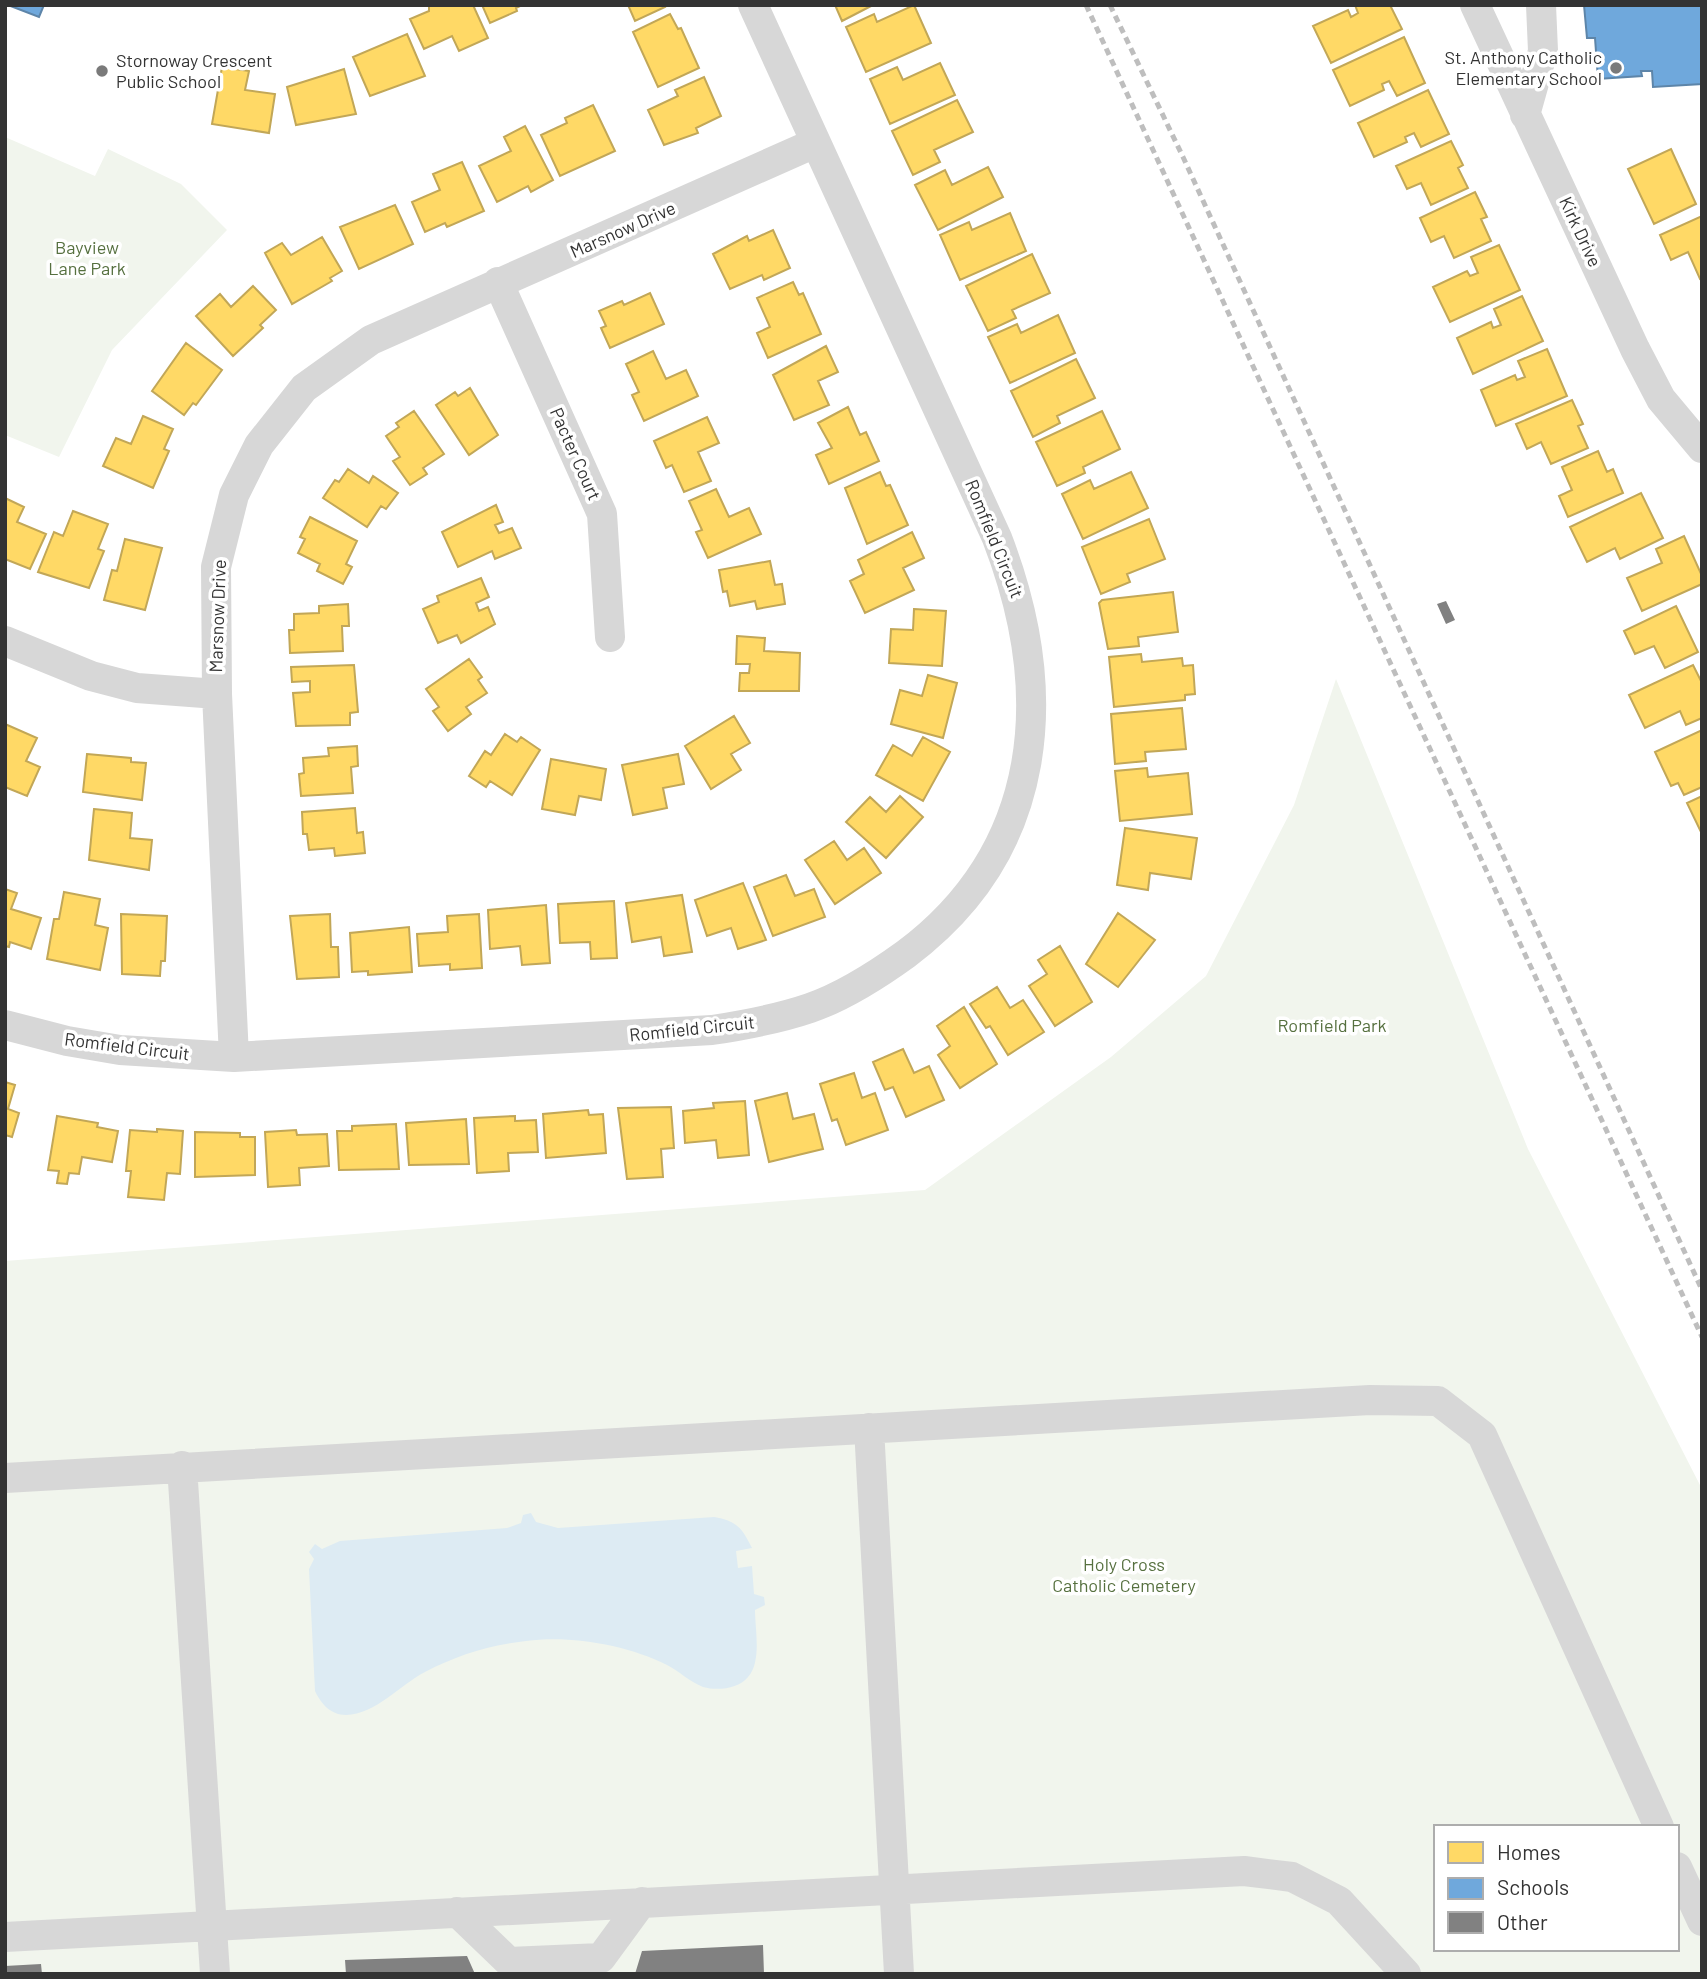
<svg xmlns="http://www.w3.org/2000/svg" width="1707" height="1979" viewBox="0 0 1707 1979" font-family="Barlow,sans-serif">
	<rect width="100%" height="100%" fill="#fff"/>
	<!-- green -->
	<path fill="#f1f5ed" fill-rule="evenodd" d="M5,137l90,39 13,-27 73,35 46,46 -115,120 -53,107 -54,-22z
		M1336,679l192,470 174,340v485h-1697v-713l920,-71 186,-133 95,-81 88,-171zM1436,1827h241v122h-241z"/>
	<!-- water -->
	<path fill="#ddebf3" d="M531,1513l5,9 22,6 156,-11c23,4 28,11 38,31l-16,3 2,17 14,-2 2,28 10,3 1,8 -10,5c0,19 7,51 -7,67 -10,12 -30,14 -45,10 -13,-5 -24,-16 -36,-22 -40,-20 -96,-30 -141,-24 -36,4 -69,14 -101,31 -25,13 -49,42 -79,43 -15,0 -25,-11 -31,-24l-6,-122 5,-10 -5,-7 6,-8 7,5 18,-8 167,-13 14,-5 2,-8z"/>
	<!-- homes -->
	<path fill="#ffd966" stroke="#c2a757" stroke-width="2" d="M473,5l15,33 -29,13 -7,-15 -28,13 -14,-30 19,-8v-6z
		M482,5h40l-6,3 1,3 -27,12z
		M628,5h36l1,2 -30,14z
		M835,5h38l-31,16z
		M914,5l17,38 -65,29 -20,-45 28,-13 3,8z
		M1355,5h35l12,24 -71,34 -18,-37 35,-16 3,7 7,-4z
		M670,14l8,15 3,-1 18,40 -41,19 -25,-55z
		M407,34l18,42 -55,20 -17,-39z
		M1404,37l21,46 -28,13 -8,-15 -7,3 2,6 -34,16 -17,-36z
		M940,63l15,32 -65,29 -20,-45 27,-12 6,13z
		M222,67l27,4 -4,19 30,4 -6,39 -57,-9z
		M344,69l12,45 -60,11 -9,-38z
		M704,77l17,39 -25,12 2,5 -34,12 -16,-35 30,-14 -3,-6z
		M1428,90l21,44 -28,13 -7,-14 -9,4 2,5 -33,15 -16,-34z
		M957,100l16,32 -39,18 6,12 -27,13 -21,-44z
		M593,105l22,46 -55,25 -19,-41 26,-12 -2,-5z
		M525,126l28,54 -22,12 -3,-6 -31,16 -18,-36 32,-15 -7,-14z
		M1451,141l12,24 -5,3 10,20 -37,17 -10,-22 -14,6 -11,-23z
		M1671,149l25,55 -42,20 -26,-55z
		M462,162l22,49 -37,16 -2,-4 -20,9 -13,-30 28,-12 -7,-16z
		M988,167l15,30 -65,33 -23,-45 30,-15 7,15z
		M1475,192l12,25 -6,2 10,22 -37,17 -10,-22 -13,6 -11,-24z
		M395,205l18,39 -54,25 -19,-42z
		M1010,213l16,38 -66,29 -20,-45 29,-13 3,8z
		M1702,216v62l-2,1 -12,-27 -17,8 -11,-25z
		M773,230l17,38 -26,12 -2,-5 -32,14 -17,-35 34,-18 2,5z
		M322,237l20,34 -12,7 2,3 -40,23 -27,-51 17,-10 9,12z
		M1499,245l21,45 -70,32 -17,-35 34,-16 3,5 8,-3 -7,-16z
		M1032,254l18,39 -38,17 4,8 -28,13 -22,-45z
		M793,282l6,13 4,-2 18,41 -53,24 -11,-25 13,-6 -13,-29z
		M253,286l23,24 -16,15 3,3 -30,28 -37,-40 24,-22 11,13z
		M650,293l14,31 -54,24 -9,-20 5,-2 -7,-15 23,-10 2,4z
		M1522,296l21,45 -70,33 -16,-36 34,-16 2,6 8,-3 -7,-16z
		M1058,315l17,38 -65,30 -22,-46 29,-13 4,9z
		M186,343l36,27 -26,35 -3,-2 -9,12 -32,-24z
		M826,346l12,26 -20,9 11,24 -35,15 -21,-45z
		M1547,349l20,47 -71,30 -15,-36 34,-15 2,5 8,-3 -7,-16z
		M653,351l13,28 20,-9 12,26 -54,25 -12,-26 7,-3 -13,-28z
		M1076,359l19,39 -38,18 3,7 -27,14 -22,-46z
		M470,388l28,47 -29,20 -33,-50 19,-13 3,4z
		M1572,400l11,24 -5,2 10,22 -37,16 -10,-22 -14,7 -11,-25z
		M848,407l12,28 6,-3 13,29 -50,23 -13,-29 16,-7 -14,-25z
		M414,411l30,43 -21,14 4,6 -17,11 -17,-24 7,-4 -14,-21 13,-9 -3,-4z
		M1102,411l18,38 -37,18 2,6 -28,13 -21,-44z
		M143,416l30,13 -9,20 5,2 -16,37 -50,-22 13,-28 15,6z
		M707,417l12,26 -21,9 13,29 -27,11 -12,-27 -6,3 -12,-27z
		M1598,451l9,21 6,-3 10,24 -55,24 -9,-21 13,-6 -10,-23z
		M348,469l21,14 4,-7 25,17 -12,16 -5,-3 -14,21 -44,-29 12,-18 4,2z
		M880,472l6,14 4,-1 18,40 -41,19 -22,-56z
		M1131,472l17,36 -65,31 -21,-45 28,-14 4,9z
		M716,489l13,28 20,-9 12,26 -53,24 -12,-26 6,-2 -13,-29z
		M1641,493l22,45 -43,21 -5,-11 -28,14 -17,-35z
		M5,498l19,9 -7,15 29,12 -16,35 -25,-10z
		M496,505l7,17 -8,3 4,8 13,-5 9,20 -26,11 -3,-8 -34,16 -16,-35z
		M73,511l35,13 -10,25 6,2 -15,37 -51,-16 16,-40 9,4z
		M310,517l47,24 -11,23 6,3 -9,17 -26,-13 3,-7 -22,-11 7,-14 -5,-2z
		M1149,519l16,40 -38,15 3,8 -29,12 -19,-47z
		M912,532l12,26 -21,10 11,22 -49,23 -15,-32 14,-7 -6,-14z
		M1684,536l18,40v8l-60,27 -15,-33 35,-15 -6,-14z
		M125,539l37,9 -17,62 -41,-10 8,-30 5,1z
		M770,561l5,24 7,-1 3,20 -28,5 -2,-8 -25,5 -3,-15 -4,1 -4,-22z
		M481,578l8,19 -13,6 3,8 9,-4 7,17 -34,19 -4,-8 -19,8 -15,-34 16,-7 -2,-6z
		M1173,592l5,40 -40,5 1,9 -31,3 -9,-46 3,-3z
		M348,604l1,22h-7l1,25 -53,2 -1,-23h5v-16l25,-1v-7z
		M1676,606l22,46 -33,16 -11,-22 -19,8 -11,-23z
		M914,609l32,2 -4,55 -53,-3 2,-34 22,1z
		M737,636l28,2 -1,13 36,2 -1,38h-60l1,-18h9l1,-9h-14z
		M1141,654l1,8 40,-4 1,8 10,-1 2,29 -10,1v5l-71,7 -5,-50z
		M469,659l13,18 -4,3 9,13 -21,14 5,7 -23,17 -15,-20 6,-4 -13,-18z
		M354,665l4,47 -8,1v12l-54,1 -3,-33 17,-1v-11l-18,1 -1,-15z
		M1693,665l9,18v35l-16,7 -6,-14 -35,17 -16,-33z
		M928,675l29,8 -14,55 -52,-14 9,-34 22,6z
		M1182,708l4,41 -41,3 1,9 -31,3 -4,-50z
		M734,716l16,27 -19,11 10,16 -30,19 -26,-43z
		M5,724l32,14 -11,23 14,6 -13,29 -22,-9z
		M1702,730v57l-18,8 -6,-12 -7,3 -16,-34z
		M505,734l12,8 4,-5 19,13 -28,45 -22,-14 -4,6 -17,-11 16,-25 6,4z
		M923,737l27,15 -27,49 -47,-26 17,-30 19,11z
		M357,746l1,20 -7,1 2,26 -52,3 -2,-22 5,-1 -1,-15 26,-2 -1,-8z
		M87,754l44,4v4l15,1 -4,37 -59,-8z
		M678,754l6,30 -21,4 4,20 -34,7 -11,-50z
		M551,759l55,10 -5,31 -22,-4 -4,19 -33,-6z
		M1147,768l1,9 40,-4 4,41 -72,7 -5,-50z
		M900,796l23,21 -37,41 -40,-36 24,-25 16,15z
		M1702,796v36h-1l-14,-29z
		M355,808l2,25 6,-1 2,21 -30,3 -1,-8 -25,2 -2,-16h-4l-1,-22z
		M94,809l38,4 -2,25 22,2 -3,30 -60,-10z
		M1125,828l72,10 -6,41 -41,-6 -2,17 -31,-5z
		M834,841l13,19 17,-12 17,25 -46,31 -30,-44z
		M786,875l9,21 19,-7 11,28 -52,19 -19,-49z
		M743,883l23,57 -28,9 -7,-21 -24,8 -12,-36z
		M5,889l12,4 -6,16 30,9 -10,31 -21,-7 -1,5 -4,-1z
		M64,892l36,7 -5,26 13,3 -8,42 -53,-11 7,-40h5z
		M682,895l10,57 -28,4 -3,-19 -29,5 -6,-39z
		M614,901l3,57 -26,1 -1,-17 -30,1 -2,-39z
		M546,905l4,58 -28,2 -2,-19 -30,3 -2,-39z
		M1118,913l37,27 -37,47 -32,-23z
		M121,914l46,2 -2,45h-4l-1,15 -38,-2z
		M330,914l1,33h7l1,30 -42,2 -7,-63z
		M479,914l3,54 -32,2v-6l-31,2 -2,-32 31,-2 -1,-16z
		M409,927l3,45 -44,3v-4l-16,1 -2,-39z
		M1060,946l32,56 -37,24 -26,-40 18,-12 -9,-14z
		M997,987l13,21 13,-8 21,32 -36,23 -18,-29 -4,2 -16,-24z
		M964,1007l33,57 -37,24 -22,-33 12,-9 -13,-20z
		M903,1049l11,24 15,-7 15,34 -38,17 -13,-30 -8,3 -12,-28z
		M854,1073l8,25 13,-5 13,37 -42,15 -9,-26 -5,2 -12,-37z
		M5,1082l10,3 -7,24 11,4 -7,24 -7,-2z
		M787,1093l6,26 21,-5 9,35 -54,13 -14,-61z
		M745,1101l4,54 -31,3 -2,-18 -31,3 -2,-32 31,-3 -1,-5z
		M671,1107l3,41 -13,1 2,28 -36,2 -9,-71z
		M588,1110l1,5 14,-1 3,39 -60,5 -3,-44z
		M57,1116l41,7 -1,4 21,4 -6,31 -30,-5 -3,17 -10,-1 -2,11 -10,-1 2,-12 -11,-1z
		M515,1116v5l21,-1 2,32 -30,1 1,18 -32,2 -3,-55z
		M466,1119l3,45 -60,1 -3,-42z
		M396,1124l3,45 -60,1 -2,-39h15v-5z
		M157,1129l26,2 -3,43 -13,-1 -3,27 -36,-3 3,-26h-5l4,-41 27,2z
		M296,1130l1,5 30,-1 2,32 -30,2 1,17 -32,2 -3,-55z
		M195,1132l45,1v4h15v38l-60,2z"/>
	<!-- schools -->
	<path fill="#6fa8dc" stroke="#5d85a9" stroke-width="2" d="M8,5h36l-5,12z
		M1584,5h118v79l-49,3 -1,-16h-11l1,5 -44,3 -3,-41h-8z"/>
	<!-- building -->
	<path fill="#818181" d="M1446,601l9,19 -9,4 -9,-20z
		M763,1945l1,29h-129l7,-23z
		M467,1956l8,18h-129l-1,-14z
		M41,1964l1,10h-37v-8z"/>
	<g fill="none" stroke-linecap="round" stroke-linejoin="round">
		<!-- minor -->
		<path stroke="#d7d7d7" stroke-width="30" d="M1475,5l160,344 26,50 41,49
			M1525,115l18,-64 -2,-46
			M498,282l104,232 8,123
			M5,641l86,35 46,12 80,6
			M5,1025l62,16 53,9 114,7 478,-27c33,-5 66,-11 98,-22 35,-12 67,-33 96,-54 140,-105 150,-263 91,-416l-244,-533
			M234,1057l-17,-363 -1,-127 18,-72 25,-50 45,-57 67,-48 444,-197
			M869,1428l30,546
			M182,1466l33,508
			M5,1478l1365,-78 68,1 44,34 177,392
			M1677,1867l25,54
			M457,1912l52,50 92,-4 41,-56
			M5,1937l1239,-66 48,6 47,24 67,73"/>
		<!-- rail -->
		<path stroke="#bebebe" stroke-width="5" stroke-dasharray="7 5" stroke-linecap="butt" d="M1086,5l616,1332
			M1110,5l73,152 519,1133"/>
	</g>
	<!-- markers -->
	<g fill="#7a7a7a" stroke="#fff" stroke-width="2.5">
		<circle cx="1616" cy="68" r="7"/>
		<circle cx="102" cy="71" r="7"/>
	</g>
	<g text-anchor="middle" stroke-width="7" stroke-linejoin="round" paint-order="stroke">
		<!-- poi labels -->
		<g font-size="18" fill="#333" stroke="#fff" text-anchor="end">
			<text x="1602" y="64">St. Anthony Catholic<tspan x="1602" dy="21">Elementary School</tspan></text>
			<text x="116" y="67" text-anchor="start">Stornoway Crescent<tspan x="116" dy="21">Public School</tspan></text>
		</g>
		<!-- street labels -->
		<g font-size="18" fill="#333" stroke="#fff">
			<text transform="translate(623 230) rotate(-24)" y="6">Marsnow Drive</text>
			<text transform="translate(1580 232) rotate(65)" y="6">Kirk Drive</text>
			<text transform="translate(575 454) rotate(66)" y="6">Pacter Court</text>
			<text transform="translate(994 539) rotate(68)" y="6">Romfield Circuit</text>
			<text transform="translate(218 616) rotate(-88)" y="6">Marsnow Drive</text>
			<text transform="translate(692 1029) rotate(-6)" y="6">Romfield Circuit</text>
			<text transform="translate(127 1047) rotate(7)" y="6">Romfield Circuit</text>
		</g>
		<!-- park labels -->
		<g font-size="18" fill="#56703f" stroke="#fff">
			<text x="87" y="254">Bayview<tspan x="87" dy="21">Lane Park</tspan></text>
			<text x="1332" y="1032">Romfield Park</text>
			<text x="1124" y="1571">Holy Cross<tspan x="1124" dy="21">Catholic Cemetery</tspan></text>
		</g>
	</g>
	<!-- border -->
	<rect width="1707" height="1979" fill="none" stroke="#333333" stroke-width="14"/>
	<!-- legend -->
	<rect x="1434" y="1825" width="245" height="126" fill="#ffffff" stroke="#adadad" stroke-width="2"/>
	<rect x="1448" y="1842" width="35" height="21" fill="#ffd966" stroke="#adadad" stroke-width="2"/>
	<text x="1497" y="1860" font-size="21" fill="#333333">Homes</text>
	<rect x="1448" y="1878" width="35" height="21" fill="#6fa8dc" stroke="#adadad" stroke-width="2"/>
	<text x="1497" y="1895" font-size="21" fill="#333333">Schools</text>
	<rect x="1448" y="1912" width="35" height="21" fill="#818181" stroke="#adadad" stroke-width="2"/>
	<text x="1497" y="1930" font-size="21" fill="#333333">Other</text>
</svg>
